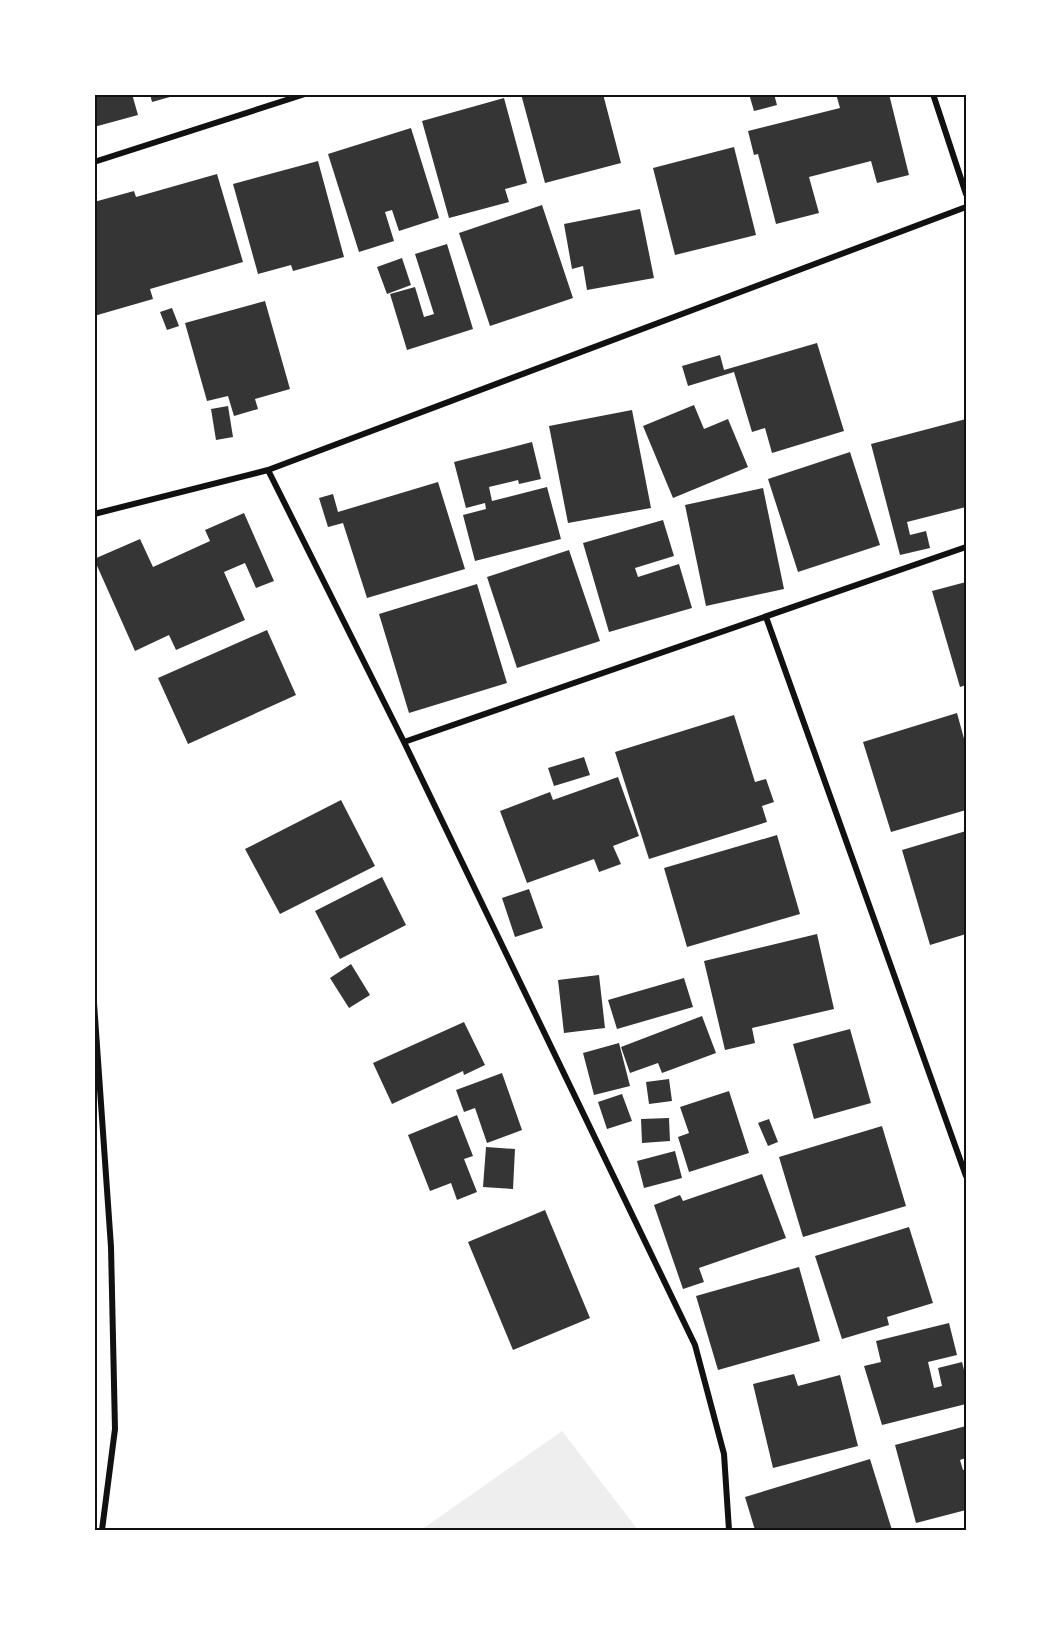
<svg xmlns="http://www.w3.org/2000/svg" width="1061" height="1625" viewBox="0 0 1061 1625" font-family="Inter,sans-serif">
	<rect width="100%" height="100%" fill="#fff"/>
	<!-- green -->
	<path fill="#eee" d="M562,1431l76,99h-217z"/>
	<!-- building -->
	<path fill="#353535" d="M94,94h38l6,21 -44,12z
		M150,94h27v1l-25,7z
		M521,94h82l18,69 -76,20z
		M749,94h25l3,11 -23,6z
		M836,94h53l20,81 -32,8 -6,-22 -62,16 10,36 -43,11 -18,-70 -4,1 -6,-24 92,-23z
		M504,98l23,85 -22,6 4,13 -60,16 -27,-97z
		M411,128l28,90 -40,13 -7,-21 -7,2 9,29 -35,11 -31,-98z
		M734,147l22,88 -81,20 -22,-87z
		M318,161l26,96 -51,14 -2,-6 -33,9 -25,-90z
		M217,174l26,88 -93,27 3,10 -59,17v-114l40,-11 2,6z
		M542,205l31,93 -83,28 -31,-93z
		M640,209l14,69 -67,12 -4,-24 -11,3 -8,-45z
		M447,244l26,85 -66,21 -17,-56 25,-7 9,30 10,-3 -19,-60z
		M402,258l9,27 -24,9 -10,-27z
		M265,301l25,88 -35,10 3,10 -24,7 -6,-20 -21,5 -22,-78z
		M172,308l7,18 -12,4 -7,-18z
		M817,343l27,88 -72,22 -7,-25 -13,4 -18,-60 -46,14 -6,-20 38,-11 4,15z
		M694,405l10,24 24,-10 20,48 -75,31 -30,-72z
		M228,406l5,31 -17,3 -5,-31z
		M632,410l19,98 -83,15 -19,-97z
		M966,419v88l-59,15 3,13 16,-4 4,17 -30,7 -29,-111z
		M532,442l9,37 -22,5 -1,-4 -29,7 3,14 55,-14 14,52 -86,22 -12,-46 23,-6 -1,-6 -19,5 -12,-46z
		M850,452l30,93 -82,27 -30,-93z
		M438,482l27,87 -98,29 -24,-75 -15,4 -9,-29 14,-4 5,18z
		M763,488l21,101 -78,17 -21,-101z
		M244,513l30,68 -18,7 -11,-25 -21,9 21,48 -69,30 -7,-15 -34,16 -41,-92 46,-20 13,28 57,-26 -5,-11z
		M663,520l11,36 -39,12 3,9 41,-13 13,44 -83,24 -26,-89z
		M569,550l31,91 -83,27 -30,-91z
		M966,582v103l-6,2 -28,-96z
		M477,584l30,99 -98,30 -30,-99z
		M267,630l29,65 -108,49 -30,-66z
		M957,713l9,33v64l-75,22 -28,-90z
		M734,715l21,67 11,-3 8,23 -12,4 5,16 -118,37 -34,-107z
		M584,757l6,18 -36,11 -6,-18z
		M618,777l21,59 -26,10 8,18 -22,8 -5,-13 -67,24 -27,-72 50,-19 3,8z
		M341,800l34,66 -95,48 -35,-65z
		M966,831v103l-36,11 -28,-95z
		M777,835l23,79 -113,33 -23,-79z
		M382,877l24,48 -66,34 -25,-48z
		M529,889l14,39 -28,9 -13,-39z
		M817,934l17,75 -82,19 3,15 -30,7 -21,-89z
		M351,964l19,31 -21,13 -19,-30z
		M599,975l6,53 -41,5 -6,-53z
		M684,978l9,29 -76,22 -9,-29z
		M702,1016l14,37 -54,20 -4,-10 -28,10 -9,-26z
		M464,1022l21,43 -21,10 -1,-4 -71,33 -19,-41z
		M850,1029l21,74 -57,16 -21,-75z
		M619,1043l11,43 -36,9 -11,-42z
		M502,1073l20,57 -35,13 -12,-35 -11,4 -8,-22z
		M669,1079l3,22 -23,3 -3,-22z
		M729,1091l20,62 -60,19 -11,-35 11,-4 -9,-26z
		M622,1094l10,27 -25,8 -9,-27z
		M457,1115l16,41 -9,3 13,33 -20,8 -6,-17 -21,8 -22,-56z
		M669,1118l1,23 -28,2 -1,-24z
		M769,1119l9,23 -10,4 -10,-23z
		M882,1126l24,80 -103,31 -24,-80z
		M486,1147l29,2 -2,40 -30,-2z
		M675,1151l7,27 -38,10 -7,-27z
		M762,1174l24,64 -87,30 5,14 -21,7 -29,-84 26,-10 3,6z
		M545,1210l45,108 -77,32 -45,-108z
		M909,1227l24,76 -46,14 2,8 -47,14 -27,-83z
		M799,1267l21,74 -102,29 -22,-74z
		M949,1323l8,32 -29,7 6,26 8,-2 -4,-18 24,-6 4,16v26l-84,21 -18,-59 17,-4 -5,-21z
		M794,1374l4,12 42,-11 18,71 -85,22 -20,-84z
		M966,1426v32l-6,2 3,10 3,-1v41l-50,13 -21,-78z
		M870,1459l22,71h-137l-10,-33z"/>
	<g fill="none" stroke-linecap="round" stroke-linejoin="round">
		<!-- minor -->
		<path stroke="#111" stroke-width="6" d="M933,94l33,100
			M94,162l211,-68
			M268,470l136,272 291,603 29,109 5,76
			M94,514l174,-44 698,-263
			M766,617l200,559
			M404,742l562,-195
			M94,1003l17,244 4,182 -13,101"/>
	</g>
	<!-- border -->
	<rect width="1061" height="1625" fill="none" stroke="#ffffff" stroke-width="192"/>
	<rect x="96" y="96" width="869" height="1433" fill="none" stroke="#111" stroke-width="2"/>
</svg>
